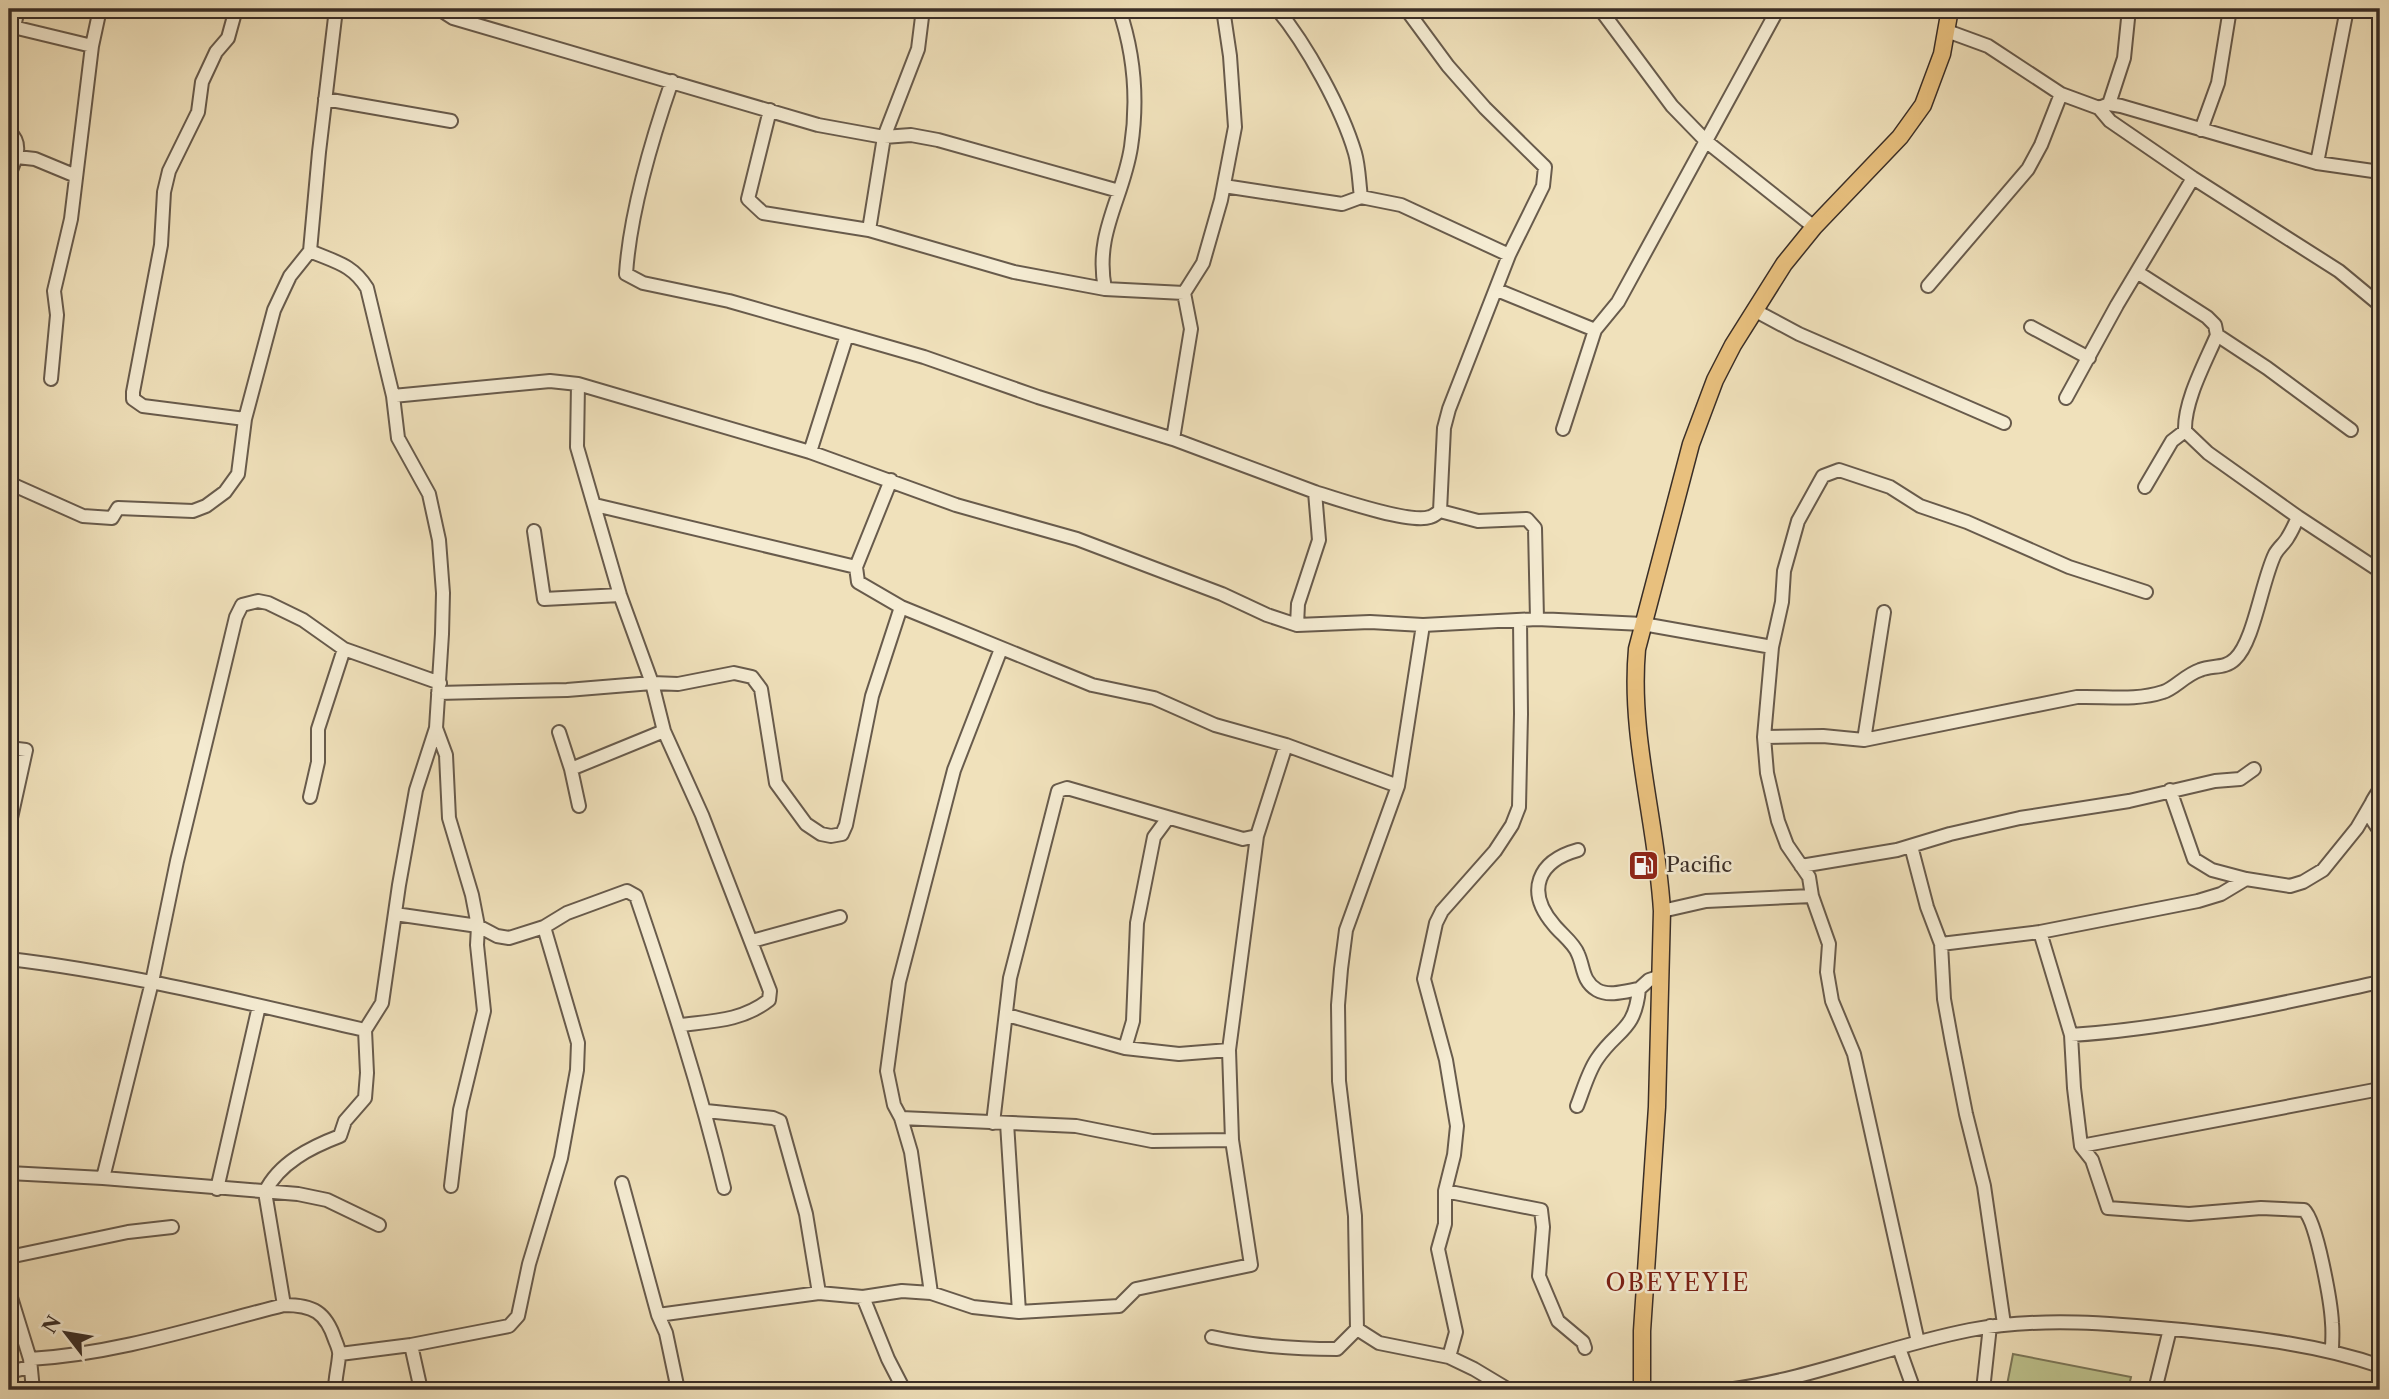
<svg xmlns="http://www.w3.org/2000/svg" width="2389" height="1399" viewBox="0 0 2389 1399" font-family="'Libre Caslon Text',serif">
	<rect width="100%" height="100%" fill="#f0e1bb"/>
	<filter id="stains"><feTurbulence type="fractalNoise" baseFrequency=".00286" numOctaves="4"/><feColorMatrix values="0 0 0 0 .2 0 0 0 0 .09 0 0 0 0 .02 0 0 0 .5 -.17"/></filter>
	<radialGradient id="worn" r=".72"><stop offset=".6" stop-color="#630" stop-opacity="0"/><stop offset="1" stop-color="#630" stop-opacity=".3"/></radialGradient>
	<!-- green -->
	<path fill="#bdc28d" stroke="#7c785a" stroke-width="2" d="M2013,1354l118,23 -3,13h-122z"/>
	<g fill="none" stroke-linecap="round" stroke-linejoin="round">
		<defs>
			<path id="minor" d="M236,9l-8,29 -12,14 -14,30 -4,30 -29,59 -5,21 -3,53 -28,147v7l10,7 102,13
				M439,9l14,9 365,107 66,12 27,-2 27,5 181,51
				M1277,9c30,36 65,100 78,144 4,14 4,30 6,44
				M1406,9l42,57 37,42 60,59 -2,19 -34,69 -60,154 -5,19 -4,83
				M1600,9l72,97 35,36 107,85
				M9,26l83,20
				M14,27l4,-18
				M1947,31l41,15 73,48 38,14 11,13 83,57 146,93 41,34
				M672,81c-20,58 -42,131 -46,193l17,9 86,18 195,56 114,40 135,42 142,53 4,48 -21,64 -1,21
				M325,99l126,22
				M2109,104l15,-46 5,-49
				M2099,108l10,-4 12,2 196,57 63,9
				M770,110l-22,89 15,14 106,17 145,42 91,17 79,4
				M2201,130l17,-47 12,-74
				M9,132c15,12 6,28 0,43
				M17,157l18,2 41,17
				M2317,163l30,-154
				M1224,186l118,18 19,-7 40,8 108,50
				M869,230l15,-93 34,-88 5,-40
				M2137,272l70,45 8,8 2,10c-12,28 -33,66 -32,96l23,22 90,64 82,54
				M1928,286l100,-117 13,-24 20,-51
				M1105,289c-11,-56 18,-90 26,-142 7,-46 3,-94 -12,-138
				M1497,290l98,40
				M1754,310l45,24 205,89
				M2031,327l58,31
				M2217,335l50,33 84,62
				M51,379l6,-64 -3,-24 17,-72 21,-173 8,-37
				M578,384l-1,63 43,148 32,88 12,48 38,84 68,176 -1,9c-27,21 -56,21 -89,25
				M393,396l157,-15 28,3 232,68 146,53 121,34 145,55 45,21 30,10 73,-3 53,3 114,-6 106,5 129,23
				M2066,398l51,-93 76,-127
				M1563,429l32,-99 23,-28 160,-293
				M1173,439l18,-110 -7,-36 19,-30 18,-63 14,-73 -5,-71 -7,-47
				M810,452l37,-117
				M9,483l74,33 29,2 6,-10 75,3 13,-5 19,-14 13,-18 7,-55 29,-109 16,-34 20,-25 9,-99 17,-143
				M2145,487l27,-46 13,-10
				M1315,492c22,7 95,32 115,25 4,-1 7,-4 10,-6l38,10 49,-2 8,9 2,91
				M595,505l261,62 35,-87
				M534,531l10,68 76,-4
				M856,567l2,15 43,25 191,78 62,13 61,27 71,20 112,41
				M438,693l129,-3 85,-7 26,1 56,-11 18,4 9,12 15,94 30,41 15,10 10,2 11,-2 4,-9 26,-129 29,-89
				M436,728l10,27 3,63 23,77 6,31 -1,19 7,66 -24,99 -9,76
				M559,732l12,37 8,37
				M1764,737l59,-1 41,4 213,-43c29,-1 59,4 86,-5 11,-3 22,-17 37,-22 12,-5 25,-1 35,-11 19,-17 27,-79 40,-105 4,-7 10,-11 13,-17 4,-6 7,-13 10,-20
				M1864,740l20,-128
				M9,748l17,2 -17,77
				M571,769l93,-38
				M2380,789c-13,20 -15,22 0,42
				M2170,790l24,69 18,11 34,9 44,7 13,-4 20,-12 34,-42 14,-24
				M310,797l8,-35v-33l26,-80
				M1911,846l16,61 14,37 3,55 8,44 14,71 18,72 20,138
				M1578,850c-40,11 -53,41 -24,75 7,9 20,18 24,29 6,13 4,27 19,36 12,7 30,1 42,-1
				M1801,866l96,-16 53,-16 70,-16 109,-17 86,-20 25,-2 14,-10
				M1662,911l44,-10 106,-5
				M395,914l83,12 19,10 12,2 35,-11 23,-14 60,-22 9,5c33,97 64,192 88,292
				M2040,932l31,103 3,53 7,58 11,14 16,48 81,6 72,-6 43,2c13,12 27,93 28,113 1,10 0,19 0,28
				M752,941l88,-24
				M1941,944l99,-12 158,-31 23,-7 25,-15
				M9,959c120,14 238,44 356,71
				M1007,1015l118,33 54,6 50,-4
				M2071,1035c105,-7 207,-31 309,-53
				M1125,1048l8,-27 4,-98 17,-86 14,-19
				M1577,1106c6,-15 11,-34 20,-47 20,-30 38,-27 42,-70l10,-9 12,-4
				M706,1111l67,7 7,3 26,93 13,79
				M901,1118l175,8 76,15 80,-1
				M993,1123l17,-145 48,-187 9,-3 176,51 14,-3
				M1007,1123l12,189
				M2081,1146l299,-57
				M9,1173l94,5 195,16 29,6 52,25
				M103,1178l49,-196 25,-121 48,-198 11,-46 6,-12 16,-4 10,2 35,17 41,29 96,34
				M622,1183l36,132 8,18 12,57
				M217,1189l42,-183
				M1445,1191l96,19 2,17 -4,49 19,45 25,21 2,6
				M9,1257l119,-25 44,-5
				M9,1291l21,68 3,31
				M931,1293l-20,-141 -10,-34 -7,-13 -7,-34 12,-89 55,-212 47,-121
				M863,1297l25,62 16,31
				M284,1305l-19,-113c14,-29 46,-45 75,-56l5,-15 20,-23 2,-25 -2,-43 17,-27 17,-118 17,-95 20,-62 6,-94 1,-41 -4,-53 -10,-46 -31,-56 -5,-42 -26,-108c-15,-24 -32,-26 -57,-37
				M658,1315l161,-22 44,4 39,-6 29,2 42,14 46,5 100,-6 17,-17 115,-24 -19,-125 -3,-90 28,-214 29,-91
				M1357,1329l-2,-113 -16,-135 -1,-76 3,-36 5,-39 52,-144 25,-161
				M1212,1337c41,9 84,12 125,12l20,-20 22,14 70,14 25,12 35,21
				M1918,1342l-64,-288 -22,-53 -5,-29 2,-28 -17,-48 -3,-19 -22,-32 -9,-24 -11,-48 -3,-36 8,-90 10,-45 2,-31 14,-50 25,-45 16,-6 51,17 30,19 47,16 102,45 77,25
				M411,1345l10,45
				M1899,1348l15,42
				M340,1354l71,-9 98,-19 9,-10 11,-52 32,-106 16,-88 1,-27 -34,-116
				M1449,1357l7,-25 -18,-83 7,-25v-33l9,-36 3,-29 -11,-66 -22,-81 12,-56 6,-12 53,-60 17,-26 7,-18 2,-93 -1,-94
				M30,1359c86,-5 171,-33 254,-54 29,0 42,7 51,35 2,5 5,11 4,16 -1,12 -4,22 -4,34
				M9,1372l21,-5
				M1727,1390c84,-11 161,-44 243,-60 73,-14 149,-6 222,1 64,7 128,14 188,35
				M1983,1390l7,-64
				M2155,1390l15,-61"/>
			<path id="major" d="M1642,1390v-59l15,-224 5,-196c-5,-88 -33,-174 -25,-262l54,-205 24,-64 18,-35 51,-81 30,-37 86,-90 23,-32 19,-51 8,-45"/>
		</defs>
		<!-- minor casing -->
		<use href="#minor" stroke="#685b4c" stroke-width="16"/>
		<!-- major casing -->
		<use href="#major" stroke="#3a2e27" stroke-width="19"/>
		<!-- minor -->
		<use href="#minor" stroke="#f5ecd3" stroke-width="12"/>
		<!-- major -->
		<use href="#major" stroke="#e8c07e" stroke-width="16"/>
	</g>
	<!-- icons -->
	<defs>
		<symbol id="fuel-square" viewBox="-11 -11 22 22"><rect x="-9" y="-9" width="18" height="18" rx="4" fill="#8f2418" stroke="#f5ecd3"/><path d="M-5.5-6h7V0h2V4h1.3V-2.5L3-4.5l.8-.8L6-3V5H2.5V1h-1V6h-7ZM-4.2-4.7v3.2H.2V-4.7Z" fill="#fff"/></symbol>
	</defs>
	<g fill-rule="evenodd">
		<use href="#fuel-square" x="1626" y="848" width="35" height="35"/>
	</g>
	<g text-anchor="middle" stroke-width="5" stroke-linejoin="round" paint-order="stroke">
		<!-- poi labels -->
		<g font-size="21" fill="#3a2e27" stroke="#f5ecd3" text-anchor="start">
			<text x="1666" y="872">Pacific</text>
		</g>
		<!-- quarter labels -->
		<g font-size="24" letter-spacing="2" fill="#7a1f14" stroke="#f5ecd3">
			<text x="1678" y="1291">OBEYEYIE</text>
		</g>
	</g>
	<!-- margin -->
	<rect width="2389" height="1399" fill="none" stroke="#f0e1bb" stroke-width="35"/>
	<rect x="10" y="10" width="2368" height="1378" fill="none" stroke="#3a2e27" stroke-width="3.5"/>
	<rect x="18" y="18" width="2354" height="1364" fill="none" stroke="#3a2e27" stroke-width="2"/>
	<!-- north arrow -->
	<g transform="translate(66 1333) rotate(301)" stroke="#f5ecd3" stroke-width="5" paint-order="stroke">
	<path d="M0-5L12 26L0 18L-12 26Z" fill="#3a2e27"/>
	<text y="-10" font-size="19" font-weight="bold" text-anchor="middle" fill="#3a2e27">N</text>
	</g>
	<rect width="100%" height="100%" filter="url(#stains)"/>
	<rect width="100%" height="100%" fill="url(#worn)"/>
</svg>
